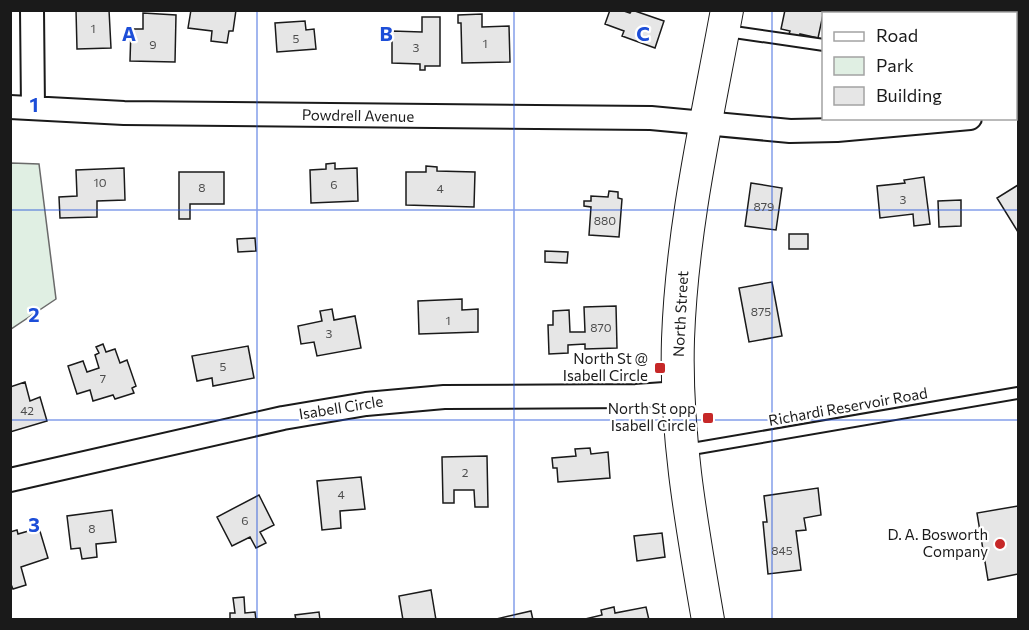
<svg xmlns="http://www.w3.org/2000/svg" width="1029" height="630" viewBox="0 0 1029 630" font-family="Commissioner,sans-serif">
	<rect width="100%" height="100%" fill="#fff"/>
	<!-- green -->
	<path fill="#e0efe3" stroke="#6a6a6a" stroke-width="1.5" d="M11,163l28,1 17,135 -45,30z"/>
	<!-- building -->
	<path fill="#e6e6e6" stroke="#1a1a1a" stroke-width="1.5" d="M76,10h33l2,38 -34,1z
		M191,10h45l-3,21h-4l-2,12 -16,-2 1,-10 -24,-3z
		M610,10h11l9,3 2,-3 32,11 -9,27 -33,-12 2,-5 -19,-7z
		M785,10h39l-6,28 -18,-4 -1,5 -11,-2 2,-6 -9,-2z
		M833,10h41v4h-41z
		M143,13l33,2 -1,47 -45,-1 1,-32h12z
		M482,14v13l27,-1 1,36 -48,1 -1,-40h-3v-8z
		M422,17h18v49h-15v4h-5v-6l-28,-1v-32l30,1z
		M305,21l1,9 8,-1 2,20 -39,3 -2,-29z
		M335,163v6l22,-1 1,33 -47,2 -1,-33 16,-1v-5z
		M426,166l11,1v4l38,1 -1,35 -68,-2v-33h20z
		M124,168l1,32 -28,1v16l-37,1 -1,-21 18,-1 -1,-26z
		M179,172h45v32h-34v15h-11z
		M924,177l6,47 -16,2 -1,-12 -33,4 -3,-32 28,-3 -1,-3z
		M751,183l31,5 -6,42 -31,-4z
		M1018,185v47l-21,-34z
		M609,191l9,1v6l4,1 -3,38 -30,-2 2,-28 -7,-1v-5h7v-5l17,1z
		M961,200v26l-22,1 -1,-26z
		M789,234h19v15h-19z
		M255,238l1,13 -18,1 -1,-13z
		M545,251l23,1 -1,11 -22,-1z
		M772,282l10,54 -33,6 -10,-54z
		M462,299v11l16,-1v23l-59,2 -1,-33z
		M616,306l1,42 -32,1v-5l-17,1v8l-19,1 -1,-29h5v-14l16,-1 1,22h15l-1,-25z
		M332,309l2,11 21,-4 6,32 -44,8 -3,-14 -13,2 -3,-18 24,-5 -2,-10z
		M103,344l3,8 9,-3 5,14 7,-3 9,26 -4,2 2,5 -19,6 -2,-4 -20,6 -3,-11 -13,4 -9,-28 15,-5 4,11 12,-4 -4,-13 4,-2 -3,-6z
		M248,346l6,32 -41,8 -1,-8 -15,3 -5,-25z
		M25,382l5,19 10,-4 7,24 -37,11v-45z
		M590,448l1,6 17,-2 2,26 -52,4 -1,-14h-4l-1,-10 24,-2 -1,-7z
		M487,456l1,51h-13l-1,-17h-20v13h-11l-1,-46z
		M361,477l4,32 -25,2 1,17 -19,2 -5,-49z
		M818,488l3,27 -17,3 2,12 -10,1 5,39 -33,4 -5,-52h4l-3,-26z
		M259,495l15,30 -14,7 6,11 -10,5 -6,-11 -18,9 -15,-29z
		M1018,506v68l-30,6 -11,-67z
		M112,510l4,32 -20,2 1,13 -15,2 -2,-11 -9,1 -4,-33z
		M39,528l9,30 -27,9 5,18 -13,4 -3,-7v-50l7,-2 1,4z
		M662,533l3,24 -28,4 -3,-25z
		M431,590l5,30h-33l-4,-24z
		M244,597l1,16 10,-1 1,8h-26v-7h5l-2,-15z
		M614,607l1,6 31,-6 3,13h-68l21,-5 -1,-5z
		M531,611l2,9h-37v-1z
		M319,612l1,8h-24l-1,-5z"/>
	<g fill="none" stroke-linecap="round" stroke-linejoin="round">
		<defs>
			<path id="service" d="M727,31l97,14
				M686,450l332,-57"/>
			<path id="minor" d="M32,10l1,98
				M10,107l114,6 527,5 139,13 47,-1 133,-12
				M10,480l273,-62 83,-14 78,-7 192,-1 43,-3"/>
			<path id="secondary" d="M708,620c-16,-93 -33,-186 -30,-281 4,-111 29,-220 49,-329"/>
		</defs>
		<!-- service casing -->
		<use href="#service" stroke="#1a1a1a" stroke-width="14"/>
		<!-- minor casing -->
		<use href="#minor" stroke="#1a1a1a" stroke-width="26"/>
		<!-- secondary casing -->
		<use href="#secondary" stroke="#1a1a1a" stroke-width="34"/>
		<!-- service -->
		<use href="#service" stroke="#fff" stroke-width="10"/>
		<!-- minor -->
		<use href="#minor" stroke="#fff" stroke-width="22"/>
		<!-- secondary -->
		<use href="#secondary" stroke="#fff" stroke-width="32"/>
	</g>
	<!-- grid -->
	<path fill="none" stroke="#1d4ed8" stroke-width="1.5" stroke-opacity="0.55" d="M257,10v610M514,10v610M772,10v610M10,210h1008M10,420h1008"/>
	<!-- markers -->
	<g fill="#c62828" stroke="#fff" stroke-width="2">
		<rect x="654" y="362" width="12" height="12" rx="3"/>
		<rect x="702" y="412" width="12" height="12" rx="3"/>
		<circle cx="1000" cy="544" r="6"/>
	</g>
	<g text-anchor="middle" stroke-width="4.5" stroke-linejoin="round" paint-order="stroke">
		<!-- number labels -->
		<g font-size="12" fill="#4d4d4d">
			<text x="93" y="33">1</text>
			<text x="296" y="43">5</text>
			<text x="485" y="48">1</text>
			<text x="153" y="49">9</text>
			<text x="416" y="52">3</text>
			<text x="100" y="187">10</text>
			<text x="334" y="189">6</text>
			<text x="202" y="192">8</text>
			<text x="440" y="193">4</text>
			<text x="903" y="204">3</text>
			<text x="764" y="211">879</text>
			<text x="605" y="225">880</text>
			<text x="761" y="316">875</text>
			<text x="448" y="325">1</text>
			<text x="601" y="332">870</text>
			<text x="329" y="338">3</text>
			<text x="223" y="371">5</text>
			<text x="103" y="383">7</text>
			<text x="27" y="415">42</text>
			<text x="465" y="477">2</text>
			<text x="341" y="499">4</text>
			<text x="245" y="525">6</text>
			<text x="92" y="533">8</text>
			<text x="782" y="555">845</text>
		</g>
		<!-- street labels -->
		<g font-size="15" fill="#1a1a1a" stroke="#fff">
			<text transform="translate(358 116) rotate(1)" y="5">Powdrell Avenue</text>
			<text transform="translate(681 314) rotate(-87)" y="5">North Street</text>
			<text transform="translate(848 407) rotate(-10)" y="5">Richardi Reservoir Road</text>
			<text transform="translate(341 408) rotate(-9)" y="5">Isabell Circle</text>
		</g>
		<!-- poi labels -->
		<g font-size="15" fill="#1a1a1a" stroke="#fff" text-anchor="end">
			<text x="648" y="364">North St @<tspan x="648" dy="17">Isabell Circle</tspan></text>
			<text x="696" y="414">North St opp<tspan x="696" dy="17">Isabell Circle</tspan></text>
			<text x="988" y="540">D. A. Bosworth<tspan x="988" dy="17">Company</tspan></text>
		</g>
	</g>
	<g font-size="20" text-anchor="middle" font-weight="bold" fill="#1d4ed8" stroke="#fff" stroke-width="4.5" stroke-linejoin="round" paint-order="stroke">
		<text x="129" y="41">A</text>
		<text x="386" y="41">B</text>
		<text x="643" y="41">C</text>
		<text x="34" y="112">1</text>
		<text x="34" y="322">2</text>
		<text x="34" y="532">3</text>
	</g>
	<!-- border -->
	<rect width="1029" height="630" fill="none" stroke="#1a1a1a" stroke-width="24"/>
	<!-- legend -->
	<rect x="822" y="12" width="195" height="108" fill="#ffffff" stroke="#a3a3a3" stroke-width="1.5"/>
	<rect x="834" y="32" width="30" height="9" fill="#ffffff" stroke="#a3a3a3" stroke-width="1.5"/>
	<text x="876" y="42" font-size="18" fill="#1a1a1a">Road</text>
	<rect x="834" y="57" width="30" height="18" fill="#e0efe3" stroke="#a3a3a3" stroke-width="1.5"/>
	<text x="876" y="72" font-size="18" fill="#1a1a1a">Park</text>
	<rect x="834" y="87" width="30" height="18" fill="#e6e6e6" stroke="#a3a3a3" stroke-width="1.5"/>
	<text x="876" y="102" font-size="18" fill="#1a1a1a">Building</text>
</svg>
